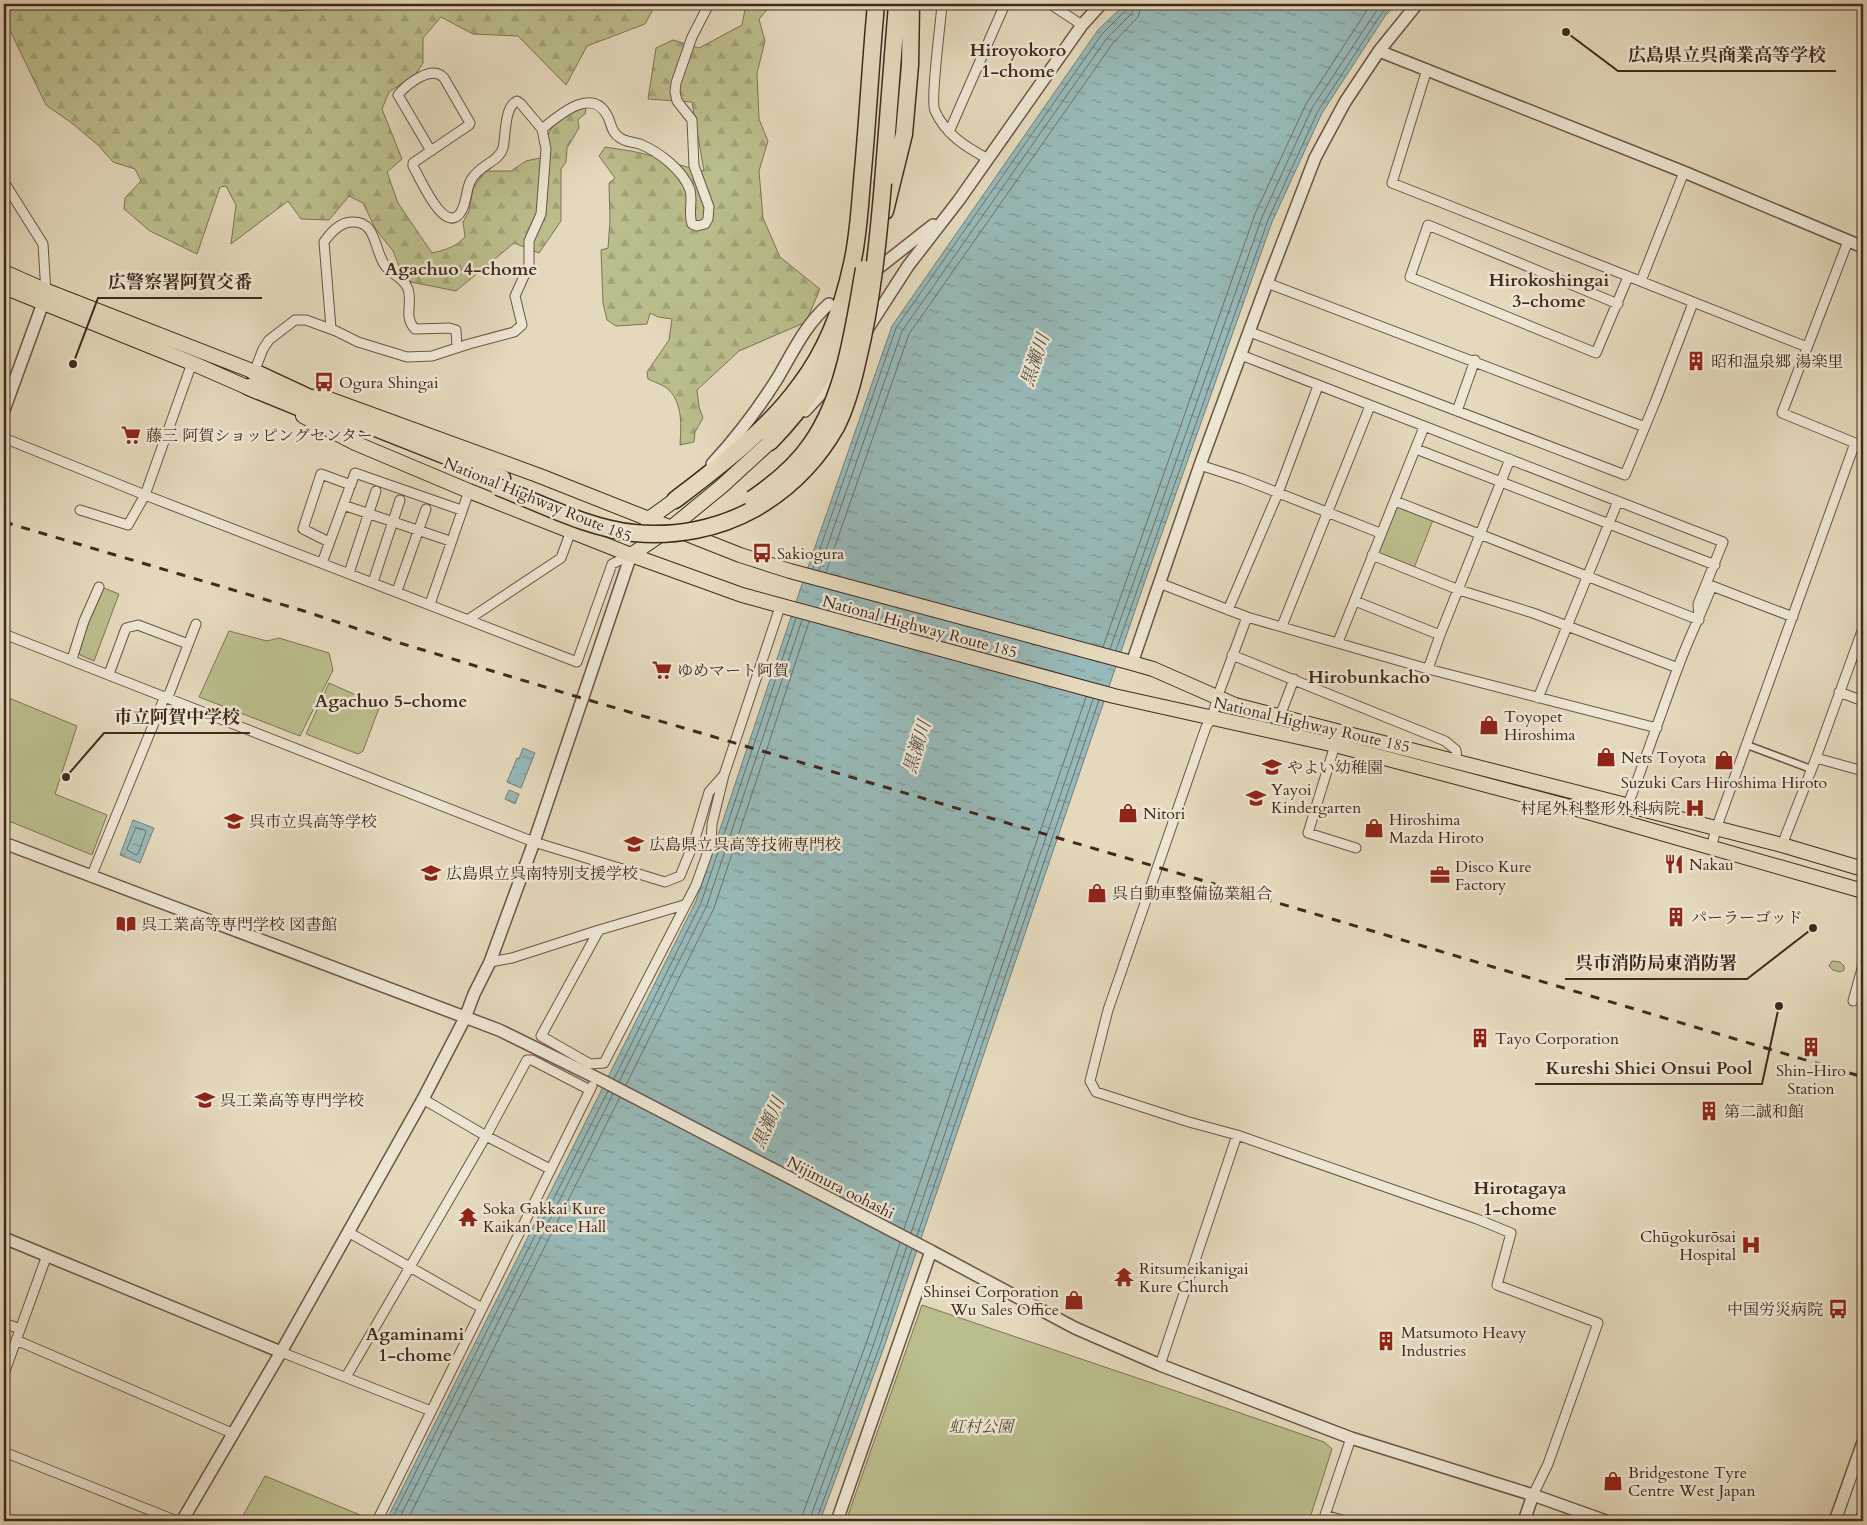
<svg xmlns="http://www.w3.org/2000/svg" width="1867" height="1525" viewBox="0 0 1867 1525" font-family="Cardo,'Noto Serif JP',serif">
	<defs>
		<pattern id="forest-firs" width="22" height="20" patternUnits="userSpaceOnUse" patternTransform="scale(1.25)"><rect width="22" height="20" fill="#bbbd8c"/><path d="M5 1l3.5 6h-7zM16 11l3.5 6h-7z" fill="#a2a278"/></pattern>
		<pattern id="water-ripples" width="26" height="14" patternUnits="userSpaceOnUse" patternTransform="scale(1.25)"><rect width="26" height="14" fill="#97b9b8"/><path d="M2 4q2-2 4 0t4 0M15 11q2-2 4 0t4 0" fill="none" stroke="#7d9695"/></pattern>
	</defs>
	<rect width="100%" height="100%" fill="#e4d9bc"/>
	<filter id="stains"><feTurbulence type="fractalNoise" baseFrequency=".004" numOctaves="4"/><feColorMatrix values="0 0 0 0 .2 0 0 0 0 .09 0 0 0 0 .02 0 0 0 .5 -.17"/></filter>
	<radialGradient id="worn" r=".72"><stop offset=".6" stop-color="#630" stop-opacity="0"/><stop offset="1" stop-color="#630" stop-opacity=".3"/></radialGradient>
	<!-- green -->
	<path fill="#bbbd8c" stroke="#807254" d="M1400,507l33,13 -19,48 -34,-13 -2,-4 17,-42z
		M104,588l15,6 -25,67 -14,-6 -1,-3 10,-30z
		M229,631l38,10 12,-3 50,15 4,17 -33,66 -101,-39z
		M329,683l47,21 3,4 -16,43 -5,3 -52,-20z
		M4,696l73,30 -22,68 52,21 -15,40 -88,-36z
		M1832,961l8,1 4,4v4l-4,2 -7,-2 -4,-4z
		M922,1305c134,46 268,90 402,137l8,7 -23,72h-463z
		M265,1476l110,45h-135z"/>
	<!-- forest -->
	<path fill="url(#forest-firs)" stroke="#807254" d="M4,4h268l7,7 26,-1 10,-6h341l-11,20 -58,22 -21,39 -48,-49 -45,-2 -32,-17 -18,21v25l-7,11 -27,18 -7,17 20,50 -15,13 11,31 34,50c13,-3 24,-6 33,-16l-2,-15 6,-11 4,-22 12,-18h26l15,-10 14,-3c3,-8 7,-24 12,-30 6,-8 25,-19 34,-20l-1,6 -4,3 -3,3 1,8 -12,20 -1,14 -5,7v52l-22,32 -25,-10 -58,48 -45,-9 -12,-16 -6,-15 -18,-23 -12,-25 -14,-7 -20,24 -28,-1 -13,-18 -57,43 5,-39 -10,-19 -6,1 -23,67 -47,-23 -26,-22 1,-11 16,-17 -6,-12 -22,-7 -15,-17 -25,-21 -27,-19 -42,-87z
		M746,4h26l-13,15 6,22 -8,32 2,46 9,22 -9,30 4,47 17,39 40,32 -14,33 -67,29 -42,39 2,17 4,11 -8,14 -1,10 -14,3c1,-18 3,-41 -11,-55 -5,-5 -15,-8 -21,-11l-1,-7 22,-32 3,-21 -14,-2 -8,-4 -3,11 -31,2 -9,-6 -4,-17 -2,-53 7,-2 2,-28 -1,-37 6,-5 -16,-22 6,-9c11,2 24,3 35,6 22,5 42,14 64,18l-12,-69 -44,-3 8,-51 17,-8 26,8 43,-23z"/>
	<!-- water -->
	<path fill="url(#water-ripples)" stroke="#767f7a" d="M1125,4h272l-12,12 -63,97 -50,109 -127,359 -262,769 -63,171h-434l310,-620 104,-311 92,-264 206,-296z
		M523,748l12,5 -14,35 -14,-6 10,-24 2,1z
		M509,790l10,4 -4,10 -10,-5z
		M133,820l21,8 -14,35 -20,-8z"/>
	<g fill="none" stroke-linecap="round" stroke-linejoin="round">
		<!-- shore -->
		<path stroke="#6e706a" stroke-width="1" d="M813,569l83,-241 206,-294 25,-25 1,-5
			M819,570l83,-239 205,-293 25,-25 3,-9
			M826,572l83,-238 204,-291 25,-26 4,-13
			M1103,647l152,-433 51,-110 65,-100
			M1110,649l152,-432 50,-109 69,-104
			M1116,650l152,-430 50,-109 63,-97 9,-10
			M136,828l9,2 1,2 -8,22 -2,1 -9,-5z
			M614,1079l87,-176 95,-285
			M619,1082l88,-177 95,-285
			M626,1085l88,-177 95,-286
			M904,1229l182,-532
			M911,1233l182,-534
			M917,1236l182,-536
			M391,1521l217,-430
			M398,1521l215,-427
			M407,1521l213,-424
			M802,1521l1,-8 63,-169 34,-101
			M809,1521l64,-175 34,-100
			M816,1521l63,-173 33,-99"/>
		<defs>
			<path id="pedestrian" d="M1747,745l64,24"/>
			<path id="minor" d="M942,4c-1,17 -12,97 -7,107 11,24 31,36 53,48
				M1050,4l32,21
				M1427,69l-35,114 415,164
				M949,132l56,-128
				M431,151l-33,-56c9,-11 34,-31 46,-17l26,45 -1,2 -56,38v3c7,12 33,74 49,44 5,-10 4,-21 9,-30 9,-16 27,-17 32,-32 3,-13 1,-41 14,-47l4,3 21,25
				M4,182l39,62 3,49
				M1641,281l43,-109
				M1267,283l378,144
				M1618,304l-190,-79 -18,52 186,76 32,-76
				M331,328l-7,-86c7,-10 15,-19 27,-20 25,-2 23,26 33,42 6,10 20,13 24,25 5,14 -5,28 7,40l34,-1 7,2 1,17
				M1250,332l375,143 31,-75 37,-97
				M1241,355l482,187 -25,62 1,16
				M253,375l10,-26 6,-9 26,-20h11l30,11 22,11 49,15 25,-1 37,-12 45,-12 8,-7 -7,-29 14,-31v-24l12,-27 5,-65 -4,-20c17,-14 51,-44 66,-12 3,7 4,16 11,20 5,5 15,5 21,7 19,8 43,26 50,46 3,11 -2,23 2,34l5,2 8,-2 3,-5 1,-12 -15,-41 -2,-46 -15,-19 -2,-9 1,-9 16,-46 17,-33
				M1457,411l18,-51
				M4,438l141,57 432,167 35,-98 19,-9
				M1416,449l299,116
				M1200,465l43,14 137,54
				M1395,501l304,119
				M343,505l107,36
				M80,510l48,15 17,-30 47,-132
				M329,542l-26,-13 18,-55 30,11
				M1372,555l87,35 74,23 145,55
				M322,563l33,-90 106,37
				M349,573l27,-82
				M373,582l27,-82
				M1159,583l88,34 181,52 229,59
				M397,591l29,-82
				M1355,601l85,34
				M430,604l39,-113
				M1228,610l50,-117 40,-107
				M1247,617l-30,81 -5,20 -6,9 -98,283 -18,71 6,11 93,30 48,13 240,84 34,14 -14,52 101,38 -50,141 -15,31
				M469,619l92,-61 10,-27
				M1282,626l88,-220
				M4,634l530,208 131,40 15,-6 14,-34 15,-50 15,-17
				M1338,642l86,-215
				M1232,655l213,86 11,9 1,12
				M72,659l12,-38 15,-34
				M1428,669l12,-34 70,-176
				M109,674l17,-46 12,-3 50,19
				M1839,692l24,9
				M168,697l28,-73
				M1538,698l80,-197
				M1280,716l14,-37
				M1335,745l-27,88 48,15
				M1816,758l47,13
				M1627,807c18,-46 33,-91 50,-137 10,-28 24,-56 35,-84l81,31
				M1782,845l34,-87 47,-130
				M1711,848l5,-19 139,-386 -73,-30 66,-172
				M91,877l74,-181
				M599,930l-58,106 49,28 14,-1 92,-178 15,-42 1,-19 12,-49 56,-168
				M490,962l22,-4 87,-28 85,-25
				M1853,1001l10,-36
				M423,1099l63,37 64,33
				M348,1232l134,76
				M4,1323l16,6
				M16,1340l218,94
				M281,1352l150,59
				M1160,1365l77,-230
				M4,1374l43,-119
				M346,1377l140,-241 41,-76h5l58,30
				M4,1452l173,69
				M1325,1515l20,6
				M377,1521l215,-435
				M1323,1521l28,-83"/>
			<path id="tertiary" d="M1379,51l305,121 179,75
				M881,266l52,-41
				M868,328l40,-62 51,-66 123,-175 19,-21
				M4,410l39,-107
				M805,411l35,-38
				M712,464c24,-26 46,-55 65,-85 16,-27 28,-54 52,-75
				M1132,663l68,-198 67,-182 48,-125 30,-56 34,-51 38,-47
				M4,843l495,187 104,51 328,170
				M4,1238l277,114
				M182,1521l99,-169 142,-253 42,-81 9,-24 16,-32 44,-120 97,-287
				M837,1521l94,-270 144,77 85,37 191,73 182,57 73,26
				M1524,1521l9,-26
				M1835,1521l28,-79
				M1848,1521l15,-43"/>
			<path id="trunk" d="M4,272l43,19 218,85
				M4,287l188,76 66,29
				M318,395l222,81 200,79 50,16 342,92 21,6 82,36 547,140 81,24
				M303,416l52,27 114,48 162,64 111,40 372,101 221,49 235,62 293,84
				M648,523l2,-5 25,-18
				M631,555l41,-28 50,-41 48,-44"/>
			<path id="motorway" d="M883,183l14,-179
				M885,211l19,-77 6,-69 1,-61
				M254,372l114,53 134,53
				M249,387l103,42
				M770,442c36,-37 63,-78 83,-126
				M675,500c43,-33 93,-70 125,-115 26,-34 43,-79 52,-121 7,-30 8,-63 11,-94 5,-55 8,-111 13,-166"/>
		</defs>
		<!-- pedestrian casing -->
		<use href="#pedestrian" stroke="#6c5445" stroke-width="9"/>
		<!-- minor casing -->
		<use href="#minor" stroke="#6c5445" stroke-width="11"/>
		<!-- tertiary casing -->
		<use href="#tertiary" stroke="#6c5445" stroke-width="14"/>
		<!-- trunk casing -->
		<use href="#trunk" stroke="#44281d" stroke-width="16"/>
		<!-- motorway casing -->
		<use href="#motorway" stroke="#44281d" stroke-width="19"/>
		<!-- pedestrian -->
		<use href="#pedestrian" stroke="#ede6d3" stroke-width="6"/>
		<!-- minor -->
		<use href="#minor" stroke="#ede6d3" stroke-width="9"/>
		<!-- tertiary -->
		<use href="#tertiary" stroke="#ede6d3" stroke-width="11"/>
		<!-- trunk -->
		<use href="#trunk" stroke="#e4d9bc" stroke-width="14"/>
		<!-- motorway -->
		<use href="#motorway" stroke="#e4d9bc" stroke-width="16"/>
		<!-- rail -->
		<path stroke="#44281d" stroke-width="3" stroke-dasharray="9 9" stroke-linecap="butt" d="M4,522l300,89 96,32 168,51 606,178 689,205"/>
		<defs>
			<path id="motorway-bridge" d="M498,487c44,17 89,41 136,46 41,4 84,-4 120,-24 35,-20 62,-47 82,-82 11,-21 17,-45 22,-68 14,-57 20,-117 25,-176
				M752,499c22,-15 44,-33 59,-55 34,-48 43,-118 53,-175"/>
		</defs>
		<!-- motorway-bridge casing -->
		<use href="#motorway-bridge" stroke="#44281d" stroke-width="19" stroke-linecap="butt"/>
		<!-- motorway-bridge -->
		<use href="#motorway-bridge" stroke="#e4d9bc" stroke-width="16"/>
	</g>
	<!-- icons -->
	<defs>
		<symbol id="building-bare" viewBox="-9 -9 18 18"><path d="M-4-6H4V6H1V3H-1V6H-4ZM-2.5-4.3h1.7v1.8h-1.7ZM.8-4.3h1.7v1.8H.8ZM-2.5-1h1.7V.8h-1.7ZM.8-1h1.7V.8H.8Z" fill="#8f2418" stroke="#ede6d3" stroke-width="2.5" paint-order="stroke"/></symbol>
		<symbol id="bus-bare" viewBox="-9 -9 18 18"><path d="M-5-6H5V4H4V6H2V4H-2V6H-4V4H-5ZM-3.5-4V0h7V-4ZM-3.5 1.2v1.5H-2V1.2ZM2 1.2v1.5H3.5V1.2Z" fill="#8f2418" stroke="#ede6d3" stroke-width="2.5" paint-order="stroke"/></symbol>
		<symbol id="supermarket-bare" viewBox="-9 -9 18 18"><path d="M-6-5.5h2.5l.6 2H6L4.5 2H-2.5L-4.4-4H-6ZM-1.5 3.2a1.3 1.3 0 1 0 .1 0ZM3 3.2a1.3 1.3 0 1 0 .1 0Z" fill="#8f2418" stroke="#ede6d3" stroke-width="2.5" paint-order="stroke"/></symbol>
		<symbol id="shop-bare" viewBox="-9 -9 18 18"><path d="M-5-2.5h2.3a2.7 3.5 0 0 1 5.4 0H5L5.5 6h-11ZM-1.5-2.5h3a1.5 2.3 0 0 0-3 0Z" fill="#8f2418" stroke="#ede6d3" stroke-width="2.5" paint-order="stroke"/></symbol>
		<symbol id="school-bare" viewBox="-9 -9 18 18"><path d="M0-5L7-2L0 1L-7-2ZM-4 1L0 2.5L4 1V4Q0 6-4 4Z" fill="#8f2418" stroke="#ede6d3" stroke-width="2.5" paint-order="stroke"/></symbol>
		<symbol id="hospital-bare" viewBox="-9 -9 18 18"><path d="M-5-5h3v3.5h4V-5h3V5h-3V1.5h-4V5h-3Z" fill="#8f2418" stroke="#ede6d3" stroke-width="2.5" paint-order="stroke"/></symbol>
		<symbol id="university-bare" viewBox="-9 -9 18 18"><path d="M0-5L7-2L0 1L-7-2ZM-4 1L0 2.5L4 1V4Q0 6-4 4Z" fill="#8f2418" stroke="#ede6d3" stroke-width="2.5" paint-order="stroke"/></symbol>
		<symbol id="restaurant-bare" viewBox="-9 -9 18 18"><path d="M-5-6h1v4h1v-4h1v4h1v-4h1v5L-1.5 .5V6h-2V.5L-5-1ZM5-6V6H3V1.5H1.5Q1.5-4 5-6Z" fill="#8f2418" stroke="#ede6d3" stroke-width="2.5" paint-order="stroke"/></symbol>
		<symbol id="office-bare" viewBox="-9 -9 18 18"><path d="M-6-3h4V-5.5h4V-3h4V5H-6ZM-1-4.5V-3h2v-1.5ZM-6 0V1H6V0Z" fill="#8f2418" stroke="#ede6d3" stroke-width="2.5" paint-order="stroke"/></symbol>
		<symbol id="library-bare" viewBox="-9 -9 18 18"><path d="M-6-4Q-3-5.5-.7-3.5V5Q-3 3-6 4ZM6-4Q3-5.5 .7-3.5V5Q3 3 6 4Z" fill="#8f2418" stroke="#ede6d3" stroke-width="2.5" paint-order="stroke"/></symbol>
		<symbol id="temple-bare" viewBox="-9 -9 18 18"><path d="M0-6L5-2H3V0L6.5 2.5H4V6H1.5V3h-3V6H-4V2.5H-6.5L-3 0V-2H-5Z" fill="#8f2418" stroke="#ede6d3" stroke-width="2.5" paint-order="stroke"/></symbol>
	</defs>
	<g fill-rule="evenodd">
		<use href="#building-bare" x="1682" y="347" width="28" height="28"/>
		<use href="#bus-bare" x="310" y="368" width="28" height="28"/>
		<use href="#supermarket-bare" x="117" y="421" width="28" height="28"/>
		<use href="#bus-bare" x="748" y="539" width="28" height="28"/>
		<use href="#supermarket-bare" x="648" y="656" width="28" height="28"/>
		<use href="#shop-bare" x="1475" y="711" width="28" height="28"/>
		<use href="#shop-bare" x="1592" y="743" width="28" height="28"/>
		<use href="#shop-bare" x="1710" y="746" width="28" height="28"/>
		<use href="#school-bare" x="1258" y="753" width="28" height="28"/>
		<use href="#school-bare" x="1242" y="784" width="28" height="28"/>
		<use href="#hospital-bare" x="1681" y="794" width="28" height="28"/>
		<use href="#shop-bare" x="1114" y="799" width="28" height="28"/>
		<use href="#school-bare" x="220" y="807" width="28" height="28"/>
		<use href="#shop-bare" x="1360" y="814" width="28" height="28"/>
		<use href="#university-bare" x="620" y="830" width="28" height="28"/>
		<use href="#restaurant-bare" x="1660" y="850" width="28" height="28"/>
		<use href="#school-bare" x="417" y="859" width="28" height="28"/>
		<use href="#office-bare" x="1426" y="861" width="28" height="28"/>
		<use href="#shop-bare" x="1083" y="879" width="28" height="28"/>
		<use href="#building-bare" x="1662" y="903" width="28" height="28"/>
		<use href="#library-bare" x="112" y="910" width="28" height="28"/>
		<use href="#building-bare" x="1466" y="1024" width="28" height="28"/>
		<use href="#building-bare" x="1797" y="1033" width="28" height="28"/>
		<use href="#school-bare" x="191" y="1086" width="28" height="28"/>
		<use href="#building-bare" x="1695" y="1097" width="28" height="28"/>
		<use href="#temple-bare" x="454" y="1203" width="28" height="28"/>
		<use href="#hospital-bare" x="1737" y="1231" width="28" height="28"/>
		<use href="#temple-bare" x="1110" y="1263" width="28" height="28"/>
		<use href="#shop-bare" x="1060" y="1286" width="28" height="28"/>
		<use href="#bus-bare" x="1824" y="1295" width="28" height="28"/>
		<use href="#building-bare" x="1372" y="1327" width="28" height="28"/>
		<use href="#shop-bare" x="1599" y="1467" width="28" height="28"/>
	</g>
	<g text-anchor="middle" stroke-width="5" stroke-linejoin="round" paint-order="stroke">
		<!-- poi labels -->
		<g font-size="16" fill="#44281d" stroke="#ede6d3" text-anchor="start">
			<text x="1711" y="367">昭和温泉郷 湯楽里</text>
			<text x="339" y="388">Ogura Shingai</text>
			<text x="146" y="441">藤三 阿賀ショッピングセンター</text>
			<text x="777" y="559">Sakiogura</text>
			<text x="677" y="676">ゆめマート阿賀</text>
			<text x="1504" y="722">Toyopet<tspan x="1504" dy="18">Hiroshima</tspan></text>
			<text x="1621" y="763">Nets Toyota</text>
			<text x="1287" y="773">やよい幼稚園</text>
			<text x="1724" y="788" text-anchor="middle">Suzuki Cars Hiroshima Hiroto</text>
			<text x="1271" y="795">Yayoi<tspan x="1271" dy="18">Kindergarten</tspan></text>
			<text x="1680" y="814" text-anchor="end">村尾外科整形外科病院</text>
			<text x="1143" y="819">Nitori</text>
			<text x="1389" y="825">Hiroshima<tspan x="1389" dy="18">Mazda Hiroto</tspan></text>
			<text x="249" y="827">呉市立呉高等学校</text>
			<text x="649" y="850">広島県立呉高等技術専門校</text>
			<text x="1689" y="870">Nakau</text>
			<text x="1455" y="872">Disco Kure<tspan x="1455" dy="18">Factory</tspan></text>
			<text x="446" y="879">広島県立呉南特別支援学校</text>
			<text x="1112" y="899">呉自動車整備協業組合</text>
			<text x="1691" y="923">パーラーゴッド</text>
			<text x="141" y="930">呉工業高等専門学校 図書館</text>
			<text x="1495" y="1044">Tayo Corporation</text>
			<text x="1811" y="1076" text-anchor="middle">Shin-Hiro<tspan x="1811" dy="18">Station</tspan></text>
			<text x="220" y="1106">呉工業高等専門学校</text>
			<text x="1724" y="1117">第二誠和館</text>
			<text x="483" y="1214">Soka Gakkai Kure<tspan x="483" dy="18">Kaikan Peace Hall</tspan></text>
			<text x="1736" y="1242" text-anchor="end">Chūgokurōsai<tspan x="1736" dy="18">Hospital</tspan></text>
			<text x="1139" y="1274">Ritsumeikanigai<tspan x="1139" dy="18">Kure Church</tspan></text>
			<text x="1059" y="1297" text-anchor="end">Shinsei Corporation<tspan x="1059" dy="18">Wu Sales Office</tspan></text>
			<text x="1823" y="1315" text-anchor="end">中国労災病院</text>
			<text x="1401" y="1338">Matsumoto Heavy<tspan x="1401" dy="18">Industries</tspan></text>
			<text x="1628" y="1478">Bridgestone Tyre<tspan x="1628" dy="18">Centre West Japan</tspan></text>
		</g>
		<!-- street labels -->
		<g font-size="16" fill="#44281d" stroke="#ede6d3">
			<text transform="translate(538 499) rotate(22)" y="6">National Highway Route 185</text>
			<text transform="translate(920 626) rotate(15)" y="6">National Highway Route 185</text>
			<text transform="translate(1312 724) rotate(13)" y="6">National Highway Route 185</text>
			<text transform="translate(841 1187) rotate(27)" y="6">Nijimura oohashi</text>
		</g>
		<!-- park labels -->
		<g font-size="16" font-style="italic" fill="#5c4633" stroke="#ede6d3">
			<text x="981" y="1432">虹村公園</text>
		</g>
		<!-- neighbourhood labels -->
		<g font-size="18" font-weight="bold" fill="#44281d" stroke="#ede6d3">
			<text x="1018" y="56">Hiroyokoro<tspan x="1018" dy="21">1-chome</tspan></text>
			<text x="461" y="275">Agachuo 4-chome</text>
			<text x="1549" y="286">Hirokoshingai<tspan x="1549" dy="21">3-chome</tspan></text>
			<text x="1369" y="683">Hirobunkacho</text>
			<text x="391" y="707">Agachuo 5-chome</text>
			<text x="1520" y="1194">Hirotagaya<tspan x="1520" dy="21">1-chome</tspan></text>
			<text x="415" y="1340">Agaminami<tspan x="415" dy="21">1-chome</tspan></text>
		</g>
		<!-- water labels -->
		<g font-size="18" font-style="italic" fill="#594c44" stroke="#ede6d3">
			<text transform="translate(1035 360) rotate(-71)" y="6">黒瀬川</text>
			<text transform="translate(917 747) rotate(-73)" y="6">黒瀬川</text>
			<text transform="translate(768 1123) rotate(-66)" y="6">黒瀬川</text>
		</g>
	</g>
	<!-- callouts -->
	<path fill="none" stroke="#44281d" stroke-width="2" d="M1566 32L1618 71H1836M73 364L98 298H262M66 777L104 733H250M1813 928L1747 979H1565M1779 1006L1762 1084H1535"/>
	<g fill="#44281d" stroke="#ede6d3" stroke-width="2">
		<circle cx="1566" cy="32" r="5"/>
		<circle cx="73" cy="364" r="5"/>
		<circle cx="66" cy="777" r="5"/>
		<circle cx="1813" cy="928" r="5"/>
		<circle cx="1779" cy="1006" r="5"/>
	</g>
	<g font-size="18" text-anchor="middle" font-weight="bold" fill="#44281d" stroke="#ede6d3" stroke-width="5" stroke-linejoin="round" paint-order="stroke">
		<text x="1727" y="61">広島県立呉商業高等学校</text>
		<text x="180" y="288">広警察署阿賀交番</text>
		<text x="177" y="723">市立阿賀中学校</text>
		<text x="1656" y="969">呉市消防局東消防署</text>
		<text x="1649" y="1074">Kureshi Shiei Onsui Pool</text>
	</g>
	<!-- margin -->
	<rect width="1867" height="1525" fill="none" stroke="#e4d9bc" stroke-width="20"/>
	<rect x="5" y="5" width="1857" height="1515" fill="none" stroke="#44281d" stroke-width="2.5"/>
	<rect x="10" y="10" width="1847" height="1505" fill="none" stroke="#44281d"/>
	<rect width="100%" height="100%" filter="url(#stains)"/>
	<rect width="100%" height="100%" fill="url(#worn)"/>
</svg>
